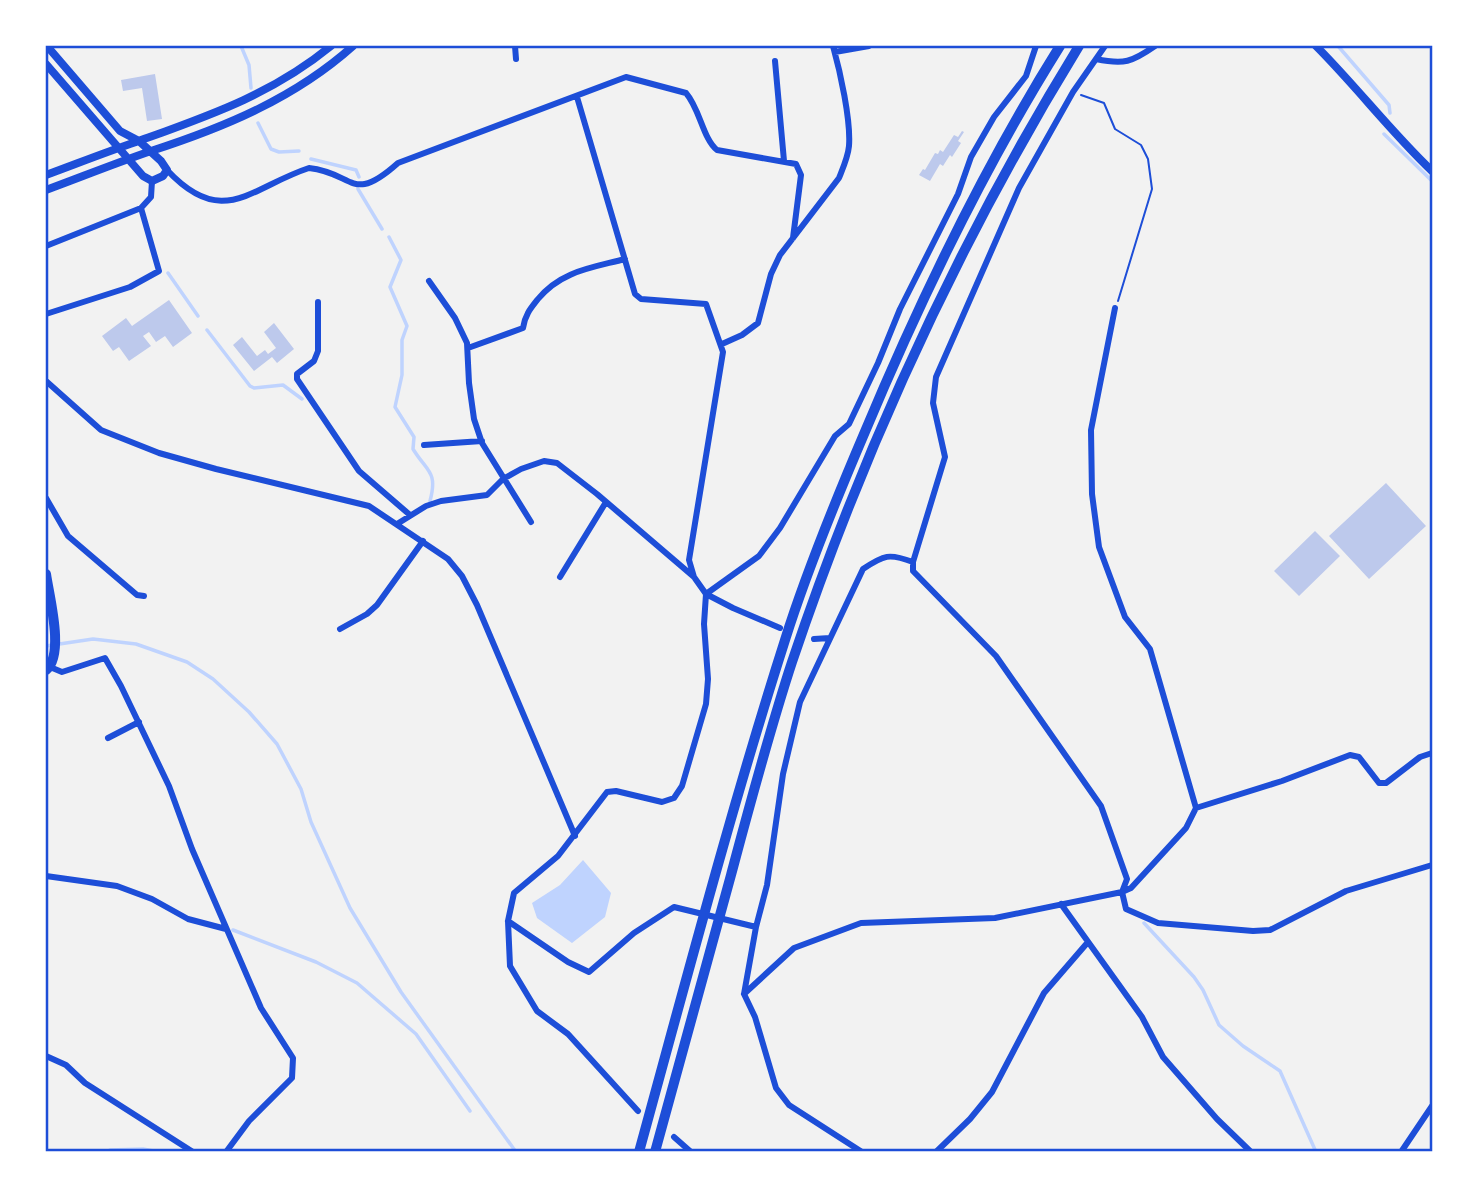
<svg xmlns="http://www.w3.org/2000/svg" width="1478" height="1197" viewBox="0 0 1478 1197" font-family="Raleway,sans-serif">
	<rect width="100%" height="100%" fill="#f2f2f2"/>
	<!-- water -->
	<path fill="#bfd3fe" d="M583,860l28,33 -6,24 -33,26 -35,-25 -5,-15 28,-18z"/>
	<g fill="none" stroke-linecap="round" stroke-linejoin="round">
		<!-- stream -->
		<path stroke="#bfd3fe" stroke-width="3.5" d="M241,46l8,19 2,23
			M1338,46l51,59 1,8
			M258,123l13,26 8,3 20,-1
			M1384,134l48,47
			M311,159l45,11 3,7
			M358,189l24,40
			M389,237l12,23 -11,27 17,39 -5,14v35l-7,32 19,30 -1,12c14,23 25,22 17,52
			M168,273l30,43
			M207,330l43,56 4,2 29,-3 19,14
			M46,646l47,-7 43,5 51,18 26,17 36,33 28,32 24,45 10,33 39,86 51,84 115,160
			M1144,923l50,54 9,13 16,35 24,21 37,25 36,81
			M233,930l83,32 41,21 59,51 54,77
			M110,1150l33,-1 16,3"/>
	</g>
	<!-- building -->
	<path fill="#bdc9ec" d="M155,74l7,45 -15,2 -5,-33 -19,3 -2,-11z
		M962,131l2,1 -6,9 3,2 -9,14 -2,-2 -7,11 -3,-2 -10,17 -11,-6 4,-6 2,1 10,-17 3,1 2,-4 3,2 11,-17 4,2z
		M169,300l23,33 -19,14 -8,-11 -9,6 -7,-10 -6,4 8,10 -22,15 -10,-14 -6,4 -11,-15 24,-18 6,8z
		M274,323l20,26 -17,14 -5,-6 -18,14 -21,-26 9,-8 15,19 8,-6 3,4 8,-6 -12,-16z
		M1386,483l40,43 -57,53 -40,-43z
		M1315,531l25,25 -41,40 -25,-25z"/>
	<g fill="none" stroke-linecap="round" stroke-linejoin="round">
		<!-- path -->
		<path stroke="#1d4ed8" stroke-width="2" d="M1081,95l23,8 11,26 26,16 7,14 4,30 -34,112"/>
		<!-- minor -->
		<path stroke="#1d4ed8" stroke-width="6" d="M515,46l1,13
			M835,52l34,-6
			M1096,59c28,6 36,3 59,-13
			M775,61l9,100
			M577,97l58,197 6,5 65,5 17,48 -34,208 5,17
			M167,170c56,60 84,17 142,-2 46,5 42,37 89,-5l228,-86 60,16c14,16 17,46 31,57l79,14 5,11 -8,63
			M46,246l95,-38
			M429,281l26,37 12,25 2,40 5,36 8,24 49,79
			M318,302v49l-4,10 -17,13v5l62,92 51,44
			M46,314l84,-27 29,-16 -18,-63 10,-11 1,-16
			M722,344l20,-9 16,-12 13,-49 9,-19 59,-77c4,-10 9,-21 10,-32 2,-26 -9,-75 -16,-100
			M468,348l55,-20c2,-13 7,-19 15,-29 23,-28 53,-31 87,-40
			M46,381l55,49 58,23 57,16 153,37 79,53 14,17 15,29 98,231
			M424,445l58,-4
			M46,498l22,38 69,59 7,1
			M397,524l29,-18 15,-5 46,-6 16,-16 18,-10 23,-8 13,2 40,31 97,83 12,17 27,14 47,20
			M913,562v9l83,85 105,150 26,73 -5,13 4,17 32,14 95,8 17,-1 76,-39 86,-26
			M560,577l46,-75
			M706,594l53,-38 21,-28 55,-92 14,-12 29,-61 22,-54 58,-115 13,-37 23,-40 32,-41 10,-30
			M340,629l27,-15 10,-9 46,-64
			M814,639l16,-1
			M50,667l12,5 43,-14 16,28 48,100 23,63 69,159 32,50 -1,20 -43,43 -23,31
			M108,738l31,-16
			M1196,808l86,-27 68,-26 9,2 20,26h7l34,-26 12,-4
			M46,876l71,10 35,13 36,20 38,10
			M1061,904l81,113 21,40 54,62 34,33
			M508,921l60,41 21,10 45,-39 40,-26 82,20
			M744,994l50,-46 67,-25 134,-5 127,-26 9,-4 55,-60 10,-20 -46,-159 -25,-32 -26,-70 -7,-53 -1,-64 24,-122
			M46,1056l20,9 19,18 108,69
			M638,1111l-70,-77 -31,-23 -27,-45 -2,-45 6,-28 44,-37 49,-64 9,-1 46,11 12,-4 8,-12 24,-82 2,-25 -4,-55 2,-30
			M674,1137l17,15
			M862,1152l-73,-47 -13,-17 -21,-71 -11,-23 12,-67 11,-42 16,-111 17,-72 63,-133c21,-14 26,-16 50,-7l32,-105 -12,-54 3,-26 83,-189 54,-96 32,-46
			M936,1152l34,-33 22,-27 52,-99 44,-51
			M1401,1152l31,-46"/>
		<!-- tertiary -->
		<path stroke="#1d4ed8" stroke-width="8" d="M1316,46c40,40 75,86 116,125
			M46,64l97,112 9,5 11,-5 4,-6 -6,-9 -22,-20 -19,-10 -73,-85
			M46,175c30,-11 60,-23 90,-33 72,-26 135,-47 195,-96
			M46,190c35,-13 70,-27 105,-39 74,-24 144,-53 202,-105"/>
		<!-- primary -->
		<path stroke="#1d4ed8" stroke-width="10" d="M46,574c3,22 19,81 0,96"/>
		<!-- motorway -->
		<path stroke="#1d4ed8" stroke-width="10" d="M639,1152c47,-171 92,-343 146,-512 22,-70 50,-138 79,-206 56,-134 119,-265 196,-388
			M655,1152c25,-93 51,-185 76,-277 19,-71 38,-143 61,-213 72,-214 169,-424 287,-616"/>
	</g>
	<!-- border -->
	<rect width="1478" height="1197" fill="none" stroke="#ffffff" stroke-width="94"/>
	<rect x="47" y="47" width="1384" height="1103" fill="none" stroke="#1d4ed8" stroke-width="2.5"/>
</svg>
